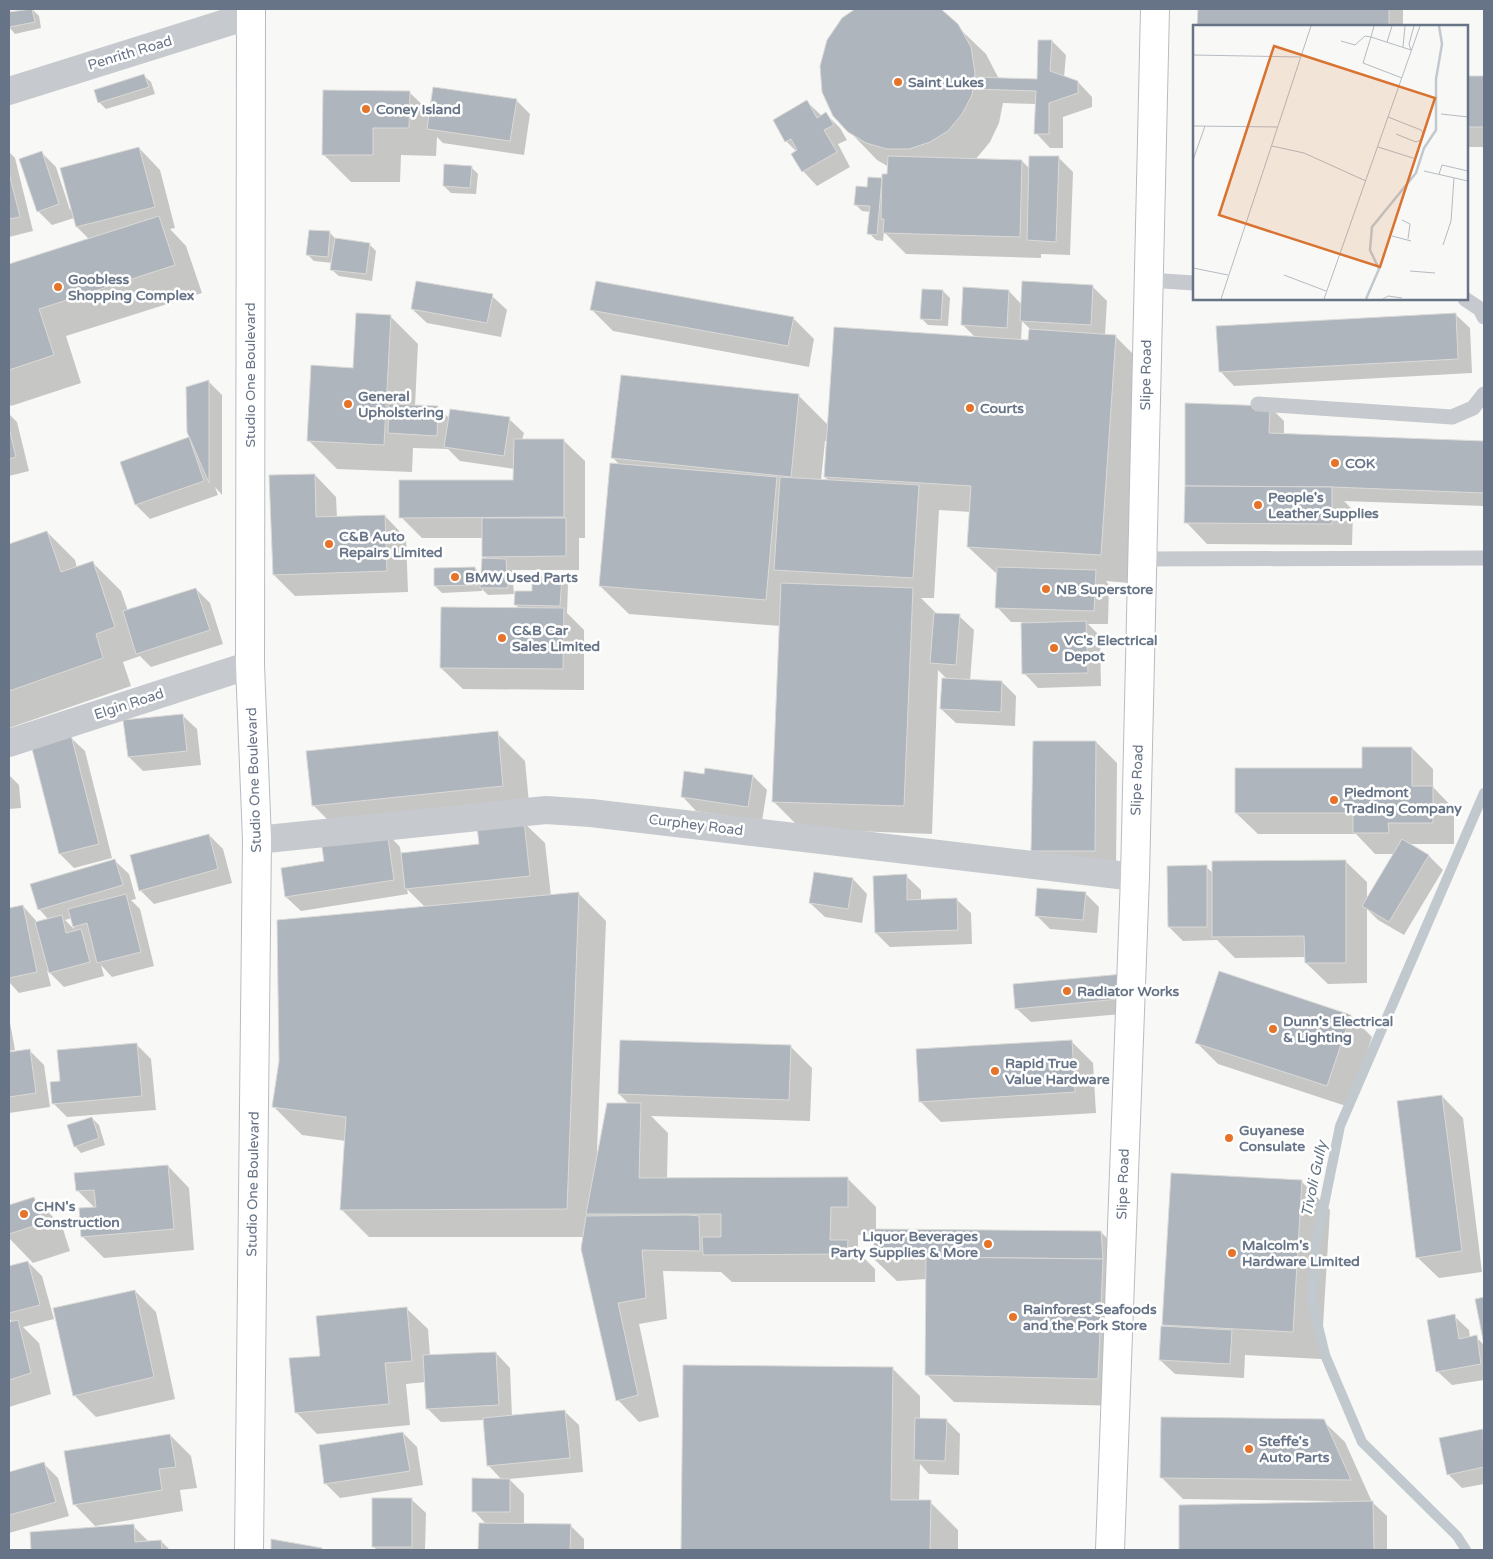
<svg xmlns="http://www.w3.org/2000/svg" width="1493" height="1559" font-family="'Varela Round',sans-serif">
<rect width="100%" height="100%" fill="#f8f8f6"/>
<g fill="#0003" fill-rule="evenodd">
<polygon points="32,9 39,16 41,28 15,34 9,27 9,13"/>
<polygon points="857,9 939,9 986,54 999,79 1038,81 1052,41 1066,55 1064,77 1078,82 1092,97 1092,107 1063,117 1063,148 1050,148 1036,133 1037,104 1003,103 999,123 990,142 975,160 1022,161 1030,169 1058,157 1073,172 1070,255 1041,254 1041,258 906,254 884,232 883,241 876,240 869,233 871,212 862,211 855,204 868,188 881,179 883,181 889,175 889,167 877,160 849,131 843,19"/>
<rect x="1199" y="9" width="204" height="17"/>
<polygon points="144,76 151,82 155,94 106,109 99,102"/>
<polygon points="1467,77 1484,78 1484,147 1467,147"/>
<polygon points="409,92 431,113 516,100 530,114 524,155 443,143 437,137 436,156 401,155 400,182 351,182 323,154"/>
<polygon points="807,102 822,116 826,114 840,128 847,140 838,144 850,167 817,186 803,171 797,152 786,141"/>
<polygon points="139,148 160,170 175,228 170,229 186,246 202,293 66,336 81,383 11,406 9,403 9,266 90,240 77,227 74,218 52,225 38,211 42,153 56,167 70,210"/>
<polygon points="9,152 15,158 33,231 9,237"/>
<polygon points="471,167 478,174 476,194 451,193 444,186"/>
<polygon points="330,233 337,240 369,244 376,251 372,281 339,276 332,270 333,263 314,261 307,254"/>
<path d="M1093,287L1107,301L1105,335L1115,336L1143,364L1129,583L1106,581L1109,585L1108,624H1088L1100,636L1101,686L1038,688L1024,673L1022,622H1011L997,607L998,575L968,547L971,512L939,510L934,598H921L937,614L959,616L974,630L970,681L1002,682L1016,696L1015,726L956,723L941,709L948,680L938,670L932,834L801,829L773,801L780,626L629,614L600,586L620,465L613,458L799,396L828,425L976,338L962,324L1009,291L1022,305ZM1022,321L1030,329V341L1021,340ZM825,441H827L825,477L829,481L821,480Z"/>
<polygon points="943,291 950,298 948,326 928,325 921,318"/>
<polygon points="492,296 507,310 501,337 427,323 412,309"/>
<polygon points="592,310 793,318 814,339 809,367 613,331"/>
<polygon points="1455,314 1470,328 1472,373 1234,386 1220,371"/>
<polygon points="390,316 418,344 415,406 438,407 450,419 509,419 524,433 522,440 563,440 585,461 585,538 579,538 579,570 512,570 514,594 488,595 482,589 482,591 442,593 435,586 475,568 482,575 487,559 484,556 483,538 422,538 401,517 515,481 515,469 460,461 448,449 413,448 412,472 337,469 309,441"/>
<polygon points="208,381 222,395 222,495 215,487 218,495 150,519 136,505 122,463 191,438"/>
<polygon points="1270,407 1284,421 1284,435 1484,442 1484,506 1344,501 1353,510 1352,545 1207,544 1186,522"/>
<polygon points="9,414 17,422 29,471 9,476"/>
<polygon points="315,475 336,497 337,518 385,516 406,538 408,592 295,596 274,575"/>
<polygon points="47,532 75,560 77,568 93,563 121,591 128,611 196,589 210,603 223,644 151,667 140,656 123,662 131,686 9,728 9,545"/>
<polygon points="561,578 568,584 567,613 584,630 584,690 463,689 441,668 520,609 515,604 533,592"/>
<polygon points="182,715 197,729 201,765 143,771 129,757"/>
<polygon points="497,733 525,761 530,814 341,833 313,805"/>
<polygon points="70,737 85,751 112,858 74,868 60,854"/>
<polygon points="1096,742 1117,763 1116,872 1054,872 1033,850"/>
<polygon points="1412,748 1433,769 1433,787 1454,809 1454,844 1408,844 1429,856 1443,870 1404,935 1378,920 1367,909 1367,983 1328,984 1306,963 1306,957 1235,958 1217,940 1183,941 1169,927 1206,867 1213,873 1345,861 1367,882 1367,900 1395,854 1375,854 1356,834 1258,834 1236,813 1363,769"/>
<polygon points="9,775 19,785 21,808 9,809"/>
<polygon points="753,776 767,790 762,821 696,811 682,796"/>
<polygon points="523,822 545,843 551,896 578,893 606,921 597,1152 630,1105 619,1094 621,1041 791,1047 812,1068 810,1121 651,1116 668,1133 667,1179 848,1179 876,1207 876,1230 1101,1232 1122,1254 1126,1406 954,1402 926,1374 927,1279 897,1281 875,1260 876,1235 858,1235 858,1252 875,1269 875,1282 732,1282 721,1272 663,1271 667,1319 639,1324 659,1417 639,1422 618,1400 584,1237 369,1237 341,1209 346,1141 302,1135 274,1107 425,907 407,889 408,894 301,911 286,897 325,862 386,832 400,847 401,854 480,846"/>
<polygon points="209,835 223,849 232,883 154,904 140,890"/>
<path d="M114,860L129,874L136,899L131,900L140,909L154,966L112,977L101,965L104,976L64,987L47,970L51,986L19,993L9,982V909L23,906L38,923L49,920L39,909ZM72,918L74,929L65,920Z"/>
<polygon points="906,876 921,890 921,900 956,899 971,913 972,944 890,947 876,933"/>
<polygon points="853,879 867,894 862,923 825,917 810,903"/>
<polygon points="1085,893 1099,907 1097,933 1050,929 1036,915"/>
<polygon points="1219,973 1351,1016 1372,1037 1349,1107 1218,1064 1197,1043"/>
<polygon points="1123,975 1133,1013 1031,1022 1016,1008"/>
<polygon points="9,1017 15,1050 9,1051"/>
<polygon points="1072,1042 1093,1063 1096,1113 941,1122 920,1101"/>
<polygon points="137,1045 151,1059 156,1110 67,1117 53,1103 61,1083"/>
<polygon points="30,1051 44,1065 50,1107 9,1113 9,1054"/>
<polygon points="1442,1096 1463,1118 1482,1272 1439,1278 1417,1257"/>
<polygon points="92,1118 99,1125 105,1145 81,1153 75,1146"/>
<polygon points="168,1166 189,1188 194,1250 104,1258 82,1236 95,1208 77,1190"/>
<polygon points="1302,1182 1330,1210 1321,1359 1245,1355 1244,1378 1175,1374 1160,1360 1166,1327 1163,1324"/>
<polygon points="34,1198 62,1226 70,1251 33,1263 9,1238 9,1206"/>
<polygon points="28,1262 42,1276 54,1319 23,1327 39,1343 51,1394 9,1407 9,1324 13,1323 9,1318 9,1267"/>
<polygon points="135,1291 156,1312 175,1399 96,1417 74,1395"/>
<polygon points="406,1308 428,1329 430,1356 496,1353 510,1368 512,1417 564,1411 579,1425 583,1472 509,1479 524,1494 524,1525 570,1525 584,1539 584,1550 480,1550 480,1525 487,1525 474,1511 502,1480 489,1466 484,1420 441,1422 427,1408 426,1382 406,1384 410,1425 317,1434 296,1412 322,1357"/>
<polygon points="1454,1316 1469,1330 1470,1338 1476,1337 1484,1345 1484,1380 1452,1385 1437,1371"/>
<polygon points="685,1366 892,1368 920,1396 920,1419 946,1420 960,1434 959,1475 929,1474 920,1464 919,1502 930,1502 958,1530 958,1550 682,1550"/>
<polygon points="1323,1421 1345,1442 1372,1502 1387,1516 1387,1550 1180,1550 1180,1506 1333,1503 1333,1501 1183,1499 1161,1477"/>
<polygon points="1482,1430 1484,1432 1484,1484 1462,1488 1448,1474"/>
<polygon points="403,1433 417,1447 423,1485 340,1498 326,1484 320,1446"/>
<polygon points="170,1435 191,1456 197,1488 180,1490 183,1511 95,1526 74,1504"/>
<polygon points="44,1464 58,1478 69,1516 9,1533 9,1474"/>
<polygon points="411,1499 426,1513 425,1550 377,1550 373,1546"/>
<polygon points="133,1526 149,1542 161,1541 170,1550 33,1550 32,1533"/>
<polygon points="272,1541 321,1549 322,1550 272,1550"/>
</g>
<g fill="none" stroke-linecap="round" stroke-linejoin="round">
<polyline stroke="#c1c9cf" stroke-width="10" points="1466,1550 1457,1536 1362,1442 1325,1355 1312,1301 1315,1249 1340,1126 1484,793"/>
</g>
<g fill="#afb5bc" stroke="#dadad8">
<polygon points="32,9 35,22 9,27 9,12"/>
<polygon points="855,9 941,9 958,24 971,47 975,73 972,95 962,114 948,131 930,142 909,149 887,149 866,143 848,132 833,116 822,92 820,66 827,40 842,18"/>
<polygon points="1198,9 1389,9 1389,26 1197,26"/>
<polygon points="1038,40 1052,40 1050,71 1078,81 1078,93 1049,103 1049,134 1034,134 1036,91 974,89 974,77 1037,79"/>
<polygon points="144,74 149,87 98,103 94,90"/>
<rect x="1467" y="76" width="17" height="51"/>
<polygon points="433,87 517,99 510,141 427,129"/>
<polygon points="323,90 410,91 409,128 373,128 373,155 322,155"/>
<polygon points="807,100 817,118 826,112 834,125 824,130 837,152 802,172 791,154 797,150 791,139 785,142 773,120"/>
<polygon points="139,147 155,207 76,227 60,168"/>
<polygon points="42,151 59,204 37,212 19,159"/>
<polygon points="888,156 1022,160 1020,237 883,233 884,219 881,219 882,174 887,174"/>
<polygon points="1029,156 1059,156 1056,242 1027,240"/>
<polygon points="444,164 472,166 470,188 443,186"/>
<polygon points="1194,166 1194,227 1193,227"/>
<polygon points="9,173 20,217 9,219"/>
<polygon points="868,177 882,178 877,235 867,234 870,206 854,205 856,186 867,187"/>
<polygon points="159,216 175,265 39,309 54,355 9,370 9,264"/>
<polygon points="309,230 330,231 328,257 306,255"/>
<polygon points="335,238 370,243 366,274 330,270"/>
<polygon points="416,281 493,294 487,323 411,309"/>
<polygon points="596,281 794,317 788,346 590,310"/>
<polygon points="1022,281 1093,285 1091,325 1020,321"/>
<polygon points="963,287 1009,290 1007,328 961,325"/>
<polygon points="922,289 943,290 941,320 920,319"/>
<polygon points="356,313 391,315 384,445 307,441 311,365 353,368"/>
<polygon points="1456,313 1458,359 1219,372 1216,326"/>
<polygon points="834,327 1028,340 1029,329 1116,335 1101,555 967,547 971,486 824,477"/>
<polygon points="621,375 799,394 791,477 611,458"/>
<polygon points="209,380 209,483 187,432 186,387"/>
<polygon points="1185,403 1270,406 1269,433 1484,441 1484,493 1332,487 1185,486"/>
<polygon points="389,404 438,406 437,436 388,433"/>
<polygon points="450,409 510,417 504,456 444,447"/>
<polygon points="9,428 16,457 9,459"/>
<polygon points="189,437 204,481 135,505 120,462"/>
<polygon points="514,439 564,439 564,517 399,518 399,480 513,480"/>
<polygon points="610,463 777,477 766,600 599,586"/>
<polygon points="315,474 316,517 385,515 387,571 273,575 269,475"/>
<polygon points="780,477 919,485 913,578 774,570"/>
<polygon points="1185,486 1332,487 1332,524 1184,523"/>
<polygon points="482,518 566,518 566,556 482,557"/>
<polygon points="47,531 61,572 93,561 115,627 96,634 103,658 9,691 9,544"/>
<polygon points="482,558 506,559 508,588 480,588"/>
<polygon points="475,567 476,585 434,586 434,568"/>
<polygon points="997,567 1096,570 1094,611 995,608"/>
<polygon points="532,576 562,576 560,606 514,605 515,591 532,591"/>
<polygon points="781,583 913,588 904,806 772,802"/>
<polygon points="196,588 210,630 136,654 123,611"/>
<polygon points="441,607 564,608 563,669 440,668"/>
<polygon points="934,613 960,614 956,665 930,663"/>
<polygon points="1086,621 1088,673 1022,674 1021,623"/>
<polygon points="942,678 1002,681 1001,712 940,709"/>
<polygon points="183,714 187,751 128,757 123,720"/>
<polygon points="498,731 503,786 312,806 306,751"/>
<polygon points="71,735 99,844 59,854 31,745"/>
<polygon points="1033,741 1096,741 1095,851 1031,851"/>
<polygon points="1362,747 1412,747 1412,786 1433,786 1433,823 1388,823 1389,833 1353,833 1353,813 1235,813 1235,768 1362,768"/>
<polygon points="705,768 753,775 748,807 681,797 684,771 704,774"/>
<polygon points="524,821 530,876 405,889 401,853 479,844 477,826"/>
<polygon points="387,831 394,880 285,897 281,868 324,861 321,841"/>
<polygon points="209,834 218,869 139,891 130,855"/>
<polygon points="1402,839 1429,855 1389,922 1362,906"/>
<polygon points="115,859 123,885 38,910 30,884"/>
<polygon points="1346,860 1346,963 1305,963 1304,936 1212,937 1212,861"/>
<polygon points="1207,865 1207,927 1168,927 1167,866"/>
<polygon points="814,872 853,878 848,909 809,903"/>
<polygon points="907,874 907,900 957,898 958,930 875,933 873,876"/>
<polygon points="1037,888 1086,892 1083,920 1035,916"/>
<polygon points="579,892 567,1209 340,1210 346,1117 272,1107 279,1061 277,920"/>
<polygon points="126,894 141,952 97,963 87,923 73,927 68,909"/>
<polygon points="23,905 37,972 9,978 9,908"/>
<polygon points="62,915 66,933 81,929 90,962 49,973 35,922"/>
<polygon points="1219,971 1351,1015 1327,1086 1195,1043"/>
<polygon points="1123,974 1119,999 1015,1009 1013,984"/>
<polygon points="620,1040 791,1045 789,1100 618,1094"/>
<polygon points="1072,1040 1075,1092 919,1102 916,1049"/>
<polygon points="137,1043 142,1096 52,1104 50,1082 60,1081 57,1050"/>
<polygon points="30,1049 36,1093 9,1097 9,1052"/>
<polygon points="1442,1095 1462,1251 1416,1258 1397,1101"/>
<polygon points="607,1103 641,1103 639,1178 848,1177 848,1207 831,1207 830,1240 848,1240 847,1254 703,1255 702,1237 721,1237 721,1214 586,1214"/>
<polygon points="92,1117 99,1138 74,1147 67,1125"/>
<polygon points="168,1165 174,1229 81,1237 79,1208 96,1207 94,1190 76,1191 74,1173"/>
<polygon points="1171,1173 1302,1180 1293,1332 1162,1325"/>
<polygon points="34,1197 43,1223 9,1234 9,1205"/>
<polygon points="688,1215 699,1216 700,1251 642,1250 646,1298 618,1303 638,1395 616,1401 581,1249 586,1216"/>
<polygon points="874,1229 1101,1231 1103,1259 926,1257 874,1260"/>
<polygon points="926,1257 1103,1259 1098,1379 925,1375"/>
<polygon points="28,1261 40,1305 9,1313 9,1266"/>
<polygon points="135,1290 154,1377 73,1396 53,1308"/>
<polygon points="1484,1297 1484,1345 1475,1299"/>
<polygon points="407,1307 412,1361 385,1363 389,1404 295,1413 289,1358 320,1356 316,1316"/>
<polygon points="1455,1314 1459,1339 1477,1335 1481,1364 1436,1372 1427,1320"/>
<polygon points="18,1320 31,1373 9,1380 9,1322"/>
<polygon points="1161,1326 1232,1330 1230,1364 1159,1360"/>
<polygon points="496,1352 499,1405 426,1409 423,1355"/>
<polygon points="683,1365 893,1367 891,1500 931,1500 930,1550 681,1550"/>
<polygon points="565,1410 570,1458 487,1466 483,1418"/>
<polygon points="1161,1417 1324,1419 1351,1480 1160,1478"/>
<polygon points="915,1418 947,1419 945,1461 914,1460"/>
<polygon points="1483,1429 1484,1467 1447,1475 1439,1438"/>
<polygon points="403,1432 410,1471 324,1484 319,1445"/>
<polygon points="170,1434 176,1467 159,1469 162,1490 73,1505 64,1451"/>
<polygon points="44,1462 56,1502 9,1515 9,1472"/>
<polygon points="472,1478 510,1479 510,1512 472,1512"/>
<rect x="372" y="1498" width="40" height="49"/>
<polygon points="1373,1501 1374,1550 1179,1550 1179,1505"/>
<polygon points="479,1523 571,1524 570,1550 478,1550"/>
<polygon points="134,1524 135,1542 161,1540 162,1550 31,1550 30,1532"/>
<polygon points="271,1539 322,1548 322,1550 271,1550"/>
</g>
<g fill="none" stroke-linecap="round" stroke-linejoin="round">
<defs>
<g id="secondary">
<polyline points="249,1550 257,840 250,665 251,9"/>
<polyline points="1110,1550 1135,877 1155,9"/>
</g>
</defs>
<use href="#secondary" stroke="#b8bcc2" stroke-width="30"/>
<g stroke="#c6c9cd" stroke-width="15">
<polyline points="1148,280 1194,283"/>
<polyline points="1465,299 1480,309 1484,317"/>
<polyline points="1258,404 1452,417 1473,408 1484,394"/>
<polyline points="1143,559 1484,558"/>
</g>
<g stroke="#c6c9cd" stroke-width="28">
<polyline points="9,91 251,15"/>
<polyline points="9,743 250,665"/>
<polyline points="257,840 546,810 591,813 1135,877"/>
</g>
<use href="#secondary" stroke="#fff" stroke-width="28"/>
</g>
<g fill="#e57329" stroke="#fff" stroke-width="2">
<circle cx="898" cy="82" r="5"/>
<circle cx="366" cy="109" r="5"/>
<circle cx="58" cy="287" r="5"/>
<circle cx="348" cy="404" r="5"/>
<circle cx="970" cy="408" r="5"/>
<circle cx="1335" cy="463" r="5"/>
<circle cx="1258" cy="505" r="5"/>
<circle cx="329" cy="544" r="5"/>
<circle cx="455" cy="577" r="5"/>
<circle cx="1046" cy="589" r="5"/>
<circle cx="502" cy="638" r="5"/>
<circle cx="1054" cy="648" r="5"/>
<circle cx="1334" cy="800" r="5"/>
<circle cx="1067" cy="991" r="5"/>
<circle cx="1273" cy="1029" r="5"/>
<circle cx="995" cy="1071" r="5"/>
<circle cx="1229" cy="1138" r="5"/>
<circle cx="24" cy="1214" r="5"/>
<circle cx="988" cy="1244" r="5"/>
<circle cx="1232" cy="1253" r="5"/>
<circle cx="1013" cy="1317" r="5"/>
<circle cx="1249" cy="1449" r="5"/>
</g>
<g text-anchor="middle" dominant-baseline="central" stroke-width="5" stroke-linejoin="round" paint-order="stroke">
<g font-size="14" fill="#677487" stroke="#fff">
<text transform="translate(130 53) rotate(-17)">Penrith Road</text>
<text transform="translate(250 375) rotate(-90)">Studio One Boulevard</text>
<text transform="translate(1146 375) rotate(-89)">Slipe Road</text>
<text transform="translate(129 704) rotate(-18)">Elgin Road</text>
<text transform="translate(254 780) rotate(-92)">Studio One Boulevard</text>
<text transform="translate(1137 780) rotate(-88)">Slipe Road</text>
<text transform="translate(696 825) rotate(7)">Curphey Road</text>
<text transform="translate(253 1184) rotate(-89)">Studio One Boulevard</text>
<text transform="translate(1123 1184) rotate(-88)">Slipe Road</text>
</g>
<g font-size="14" font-weight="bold" fill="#677487" stroke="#fff" text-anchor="start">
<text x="908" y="82">Saint Lukes</text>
<text x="376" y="109">Coney Island</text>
<text x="68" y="279">Goobless<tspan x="68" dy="16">Shopping Complex</tspan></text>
<text x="358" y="396">General<tspan x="358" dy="16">Upholstering</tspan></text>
<text x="980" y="408">Courts</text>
<text x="1345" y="463">COK</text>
<text x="1268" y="497">People's<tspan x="1268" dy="16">Leather Supplies</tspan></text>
<text x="339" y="536">C&amp;B Auto<tspan x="339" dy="16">Repairs Limited</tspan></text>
<text x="465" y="577">BMW Used Parts</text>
<text x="1056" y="589">NB Superstore</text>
<text x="512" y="630">C&amp;B Car<tspan x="512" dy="16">Sales Limited</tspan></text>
<text x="1064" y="640">VC's Electrical<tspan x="1064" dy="16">Depot</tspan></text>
<text x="1344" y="792">Piedmont<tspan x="1344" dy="16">Trading Company</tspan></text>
<text x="1077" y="991">Radiator Works</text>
<text x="1283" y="1021">Dunn's Electrical<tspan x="1283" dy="16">&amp; Lighting</tspan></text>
<text x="1005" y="1063">Rapid True<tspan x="1005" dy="16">Value Hardware</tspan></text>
<text x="1239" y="1130">Guyanese<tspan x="1239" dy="16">Consulate</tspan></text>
<text x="34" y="1206">CHN's<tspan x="34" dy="16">Construction</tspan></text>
<text x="978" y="1236" text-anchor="end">Liquor Beverages<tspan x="978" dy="16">Party Supplies &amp; More</tspan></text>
<text x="1242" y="1245">Malcolm's<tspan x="1242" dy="16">Hardware Limited</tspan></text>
<text x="1023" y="1309">Rainforest Seafoods<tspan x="1023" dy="16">and the Pork Store</tspan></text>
<text x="1259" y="1441">Steffe's<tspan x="1259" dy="16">Auto Parts</tspan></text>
</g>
<g font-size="15" font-style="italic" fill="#637583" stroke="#fff">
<text transform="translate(1314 1179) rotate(-78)">Tivoli Gully</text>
</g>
</g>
<g transform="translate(1193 25)">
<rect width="275" height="275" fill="#f8f8f6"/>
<path fill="none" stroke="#c1c9cf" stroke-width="2.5" d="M173,274L186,244L177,225L179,202L223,148L231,123L243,105V54L249,19L246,1"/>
<path fill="none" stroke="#b5bbc3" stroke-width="1" d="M181,1L178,12L218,25M148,16L162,20L172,11L178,12L170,38L209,53M194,17L199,1M210,22L212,1M218,25L216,19L221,1M0,30L107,32M248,89L275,92M195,92L228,105L230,108L228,115L223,117L203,109M0,101L84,102M79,121L111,128L173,156M185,122L223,134M0,135L12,101M231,146L275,156M246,149L249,140L275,146M209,195L217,199L215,214M199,211L218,216M250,220L258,196L261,153M0,243L35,250M217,246L242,248M91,250L133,266M28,274L118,1M131,274L227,1M190,274L195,271L209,273"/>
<path fill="#d87332" fill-opacity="0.15" stroke="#d87332" stroke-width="2.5" d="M81,21L242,73L187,242L26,190Z"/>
<rect width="275" height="275" fill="none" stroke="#677487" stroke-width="2.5"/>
</g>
<rect width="1493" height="1559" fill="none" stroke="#677487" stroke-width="20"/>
</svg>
